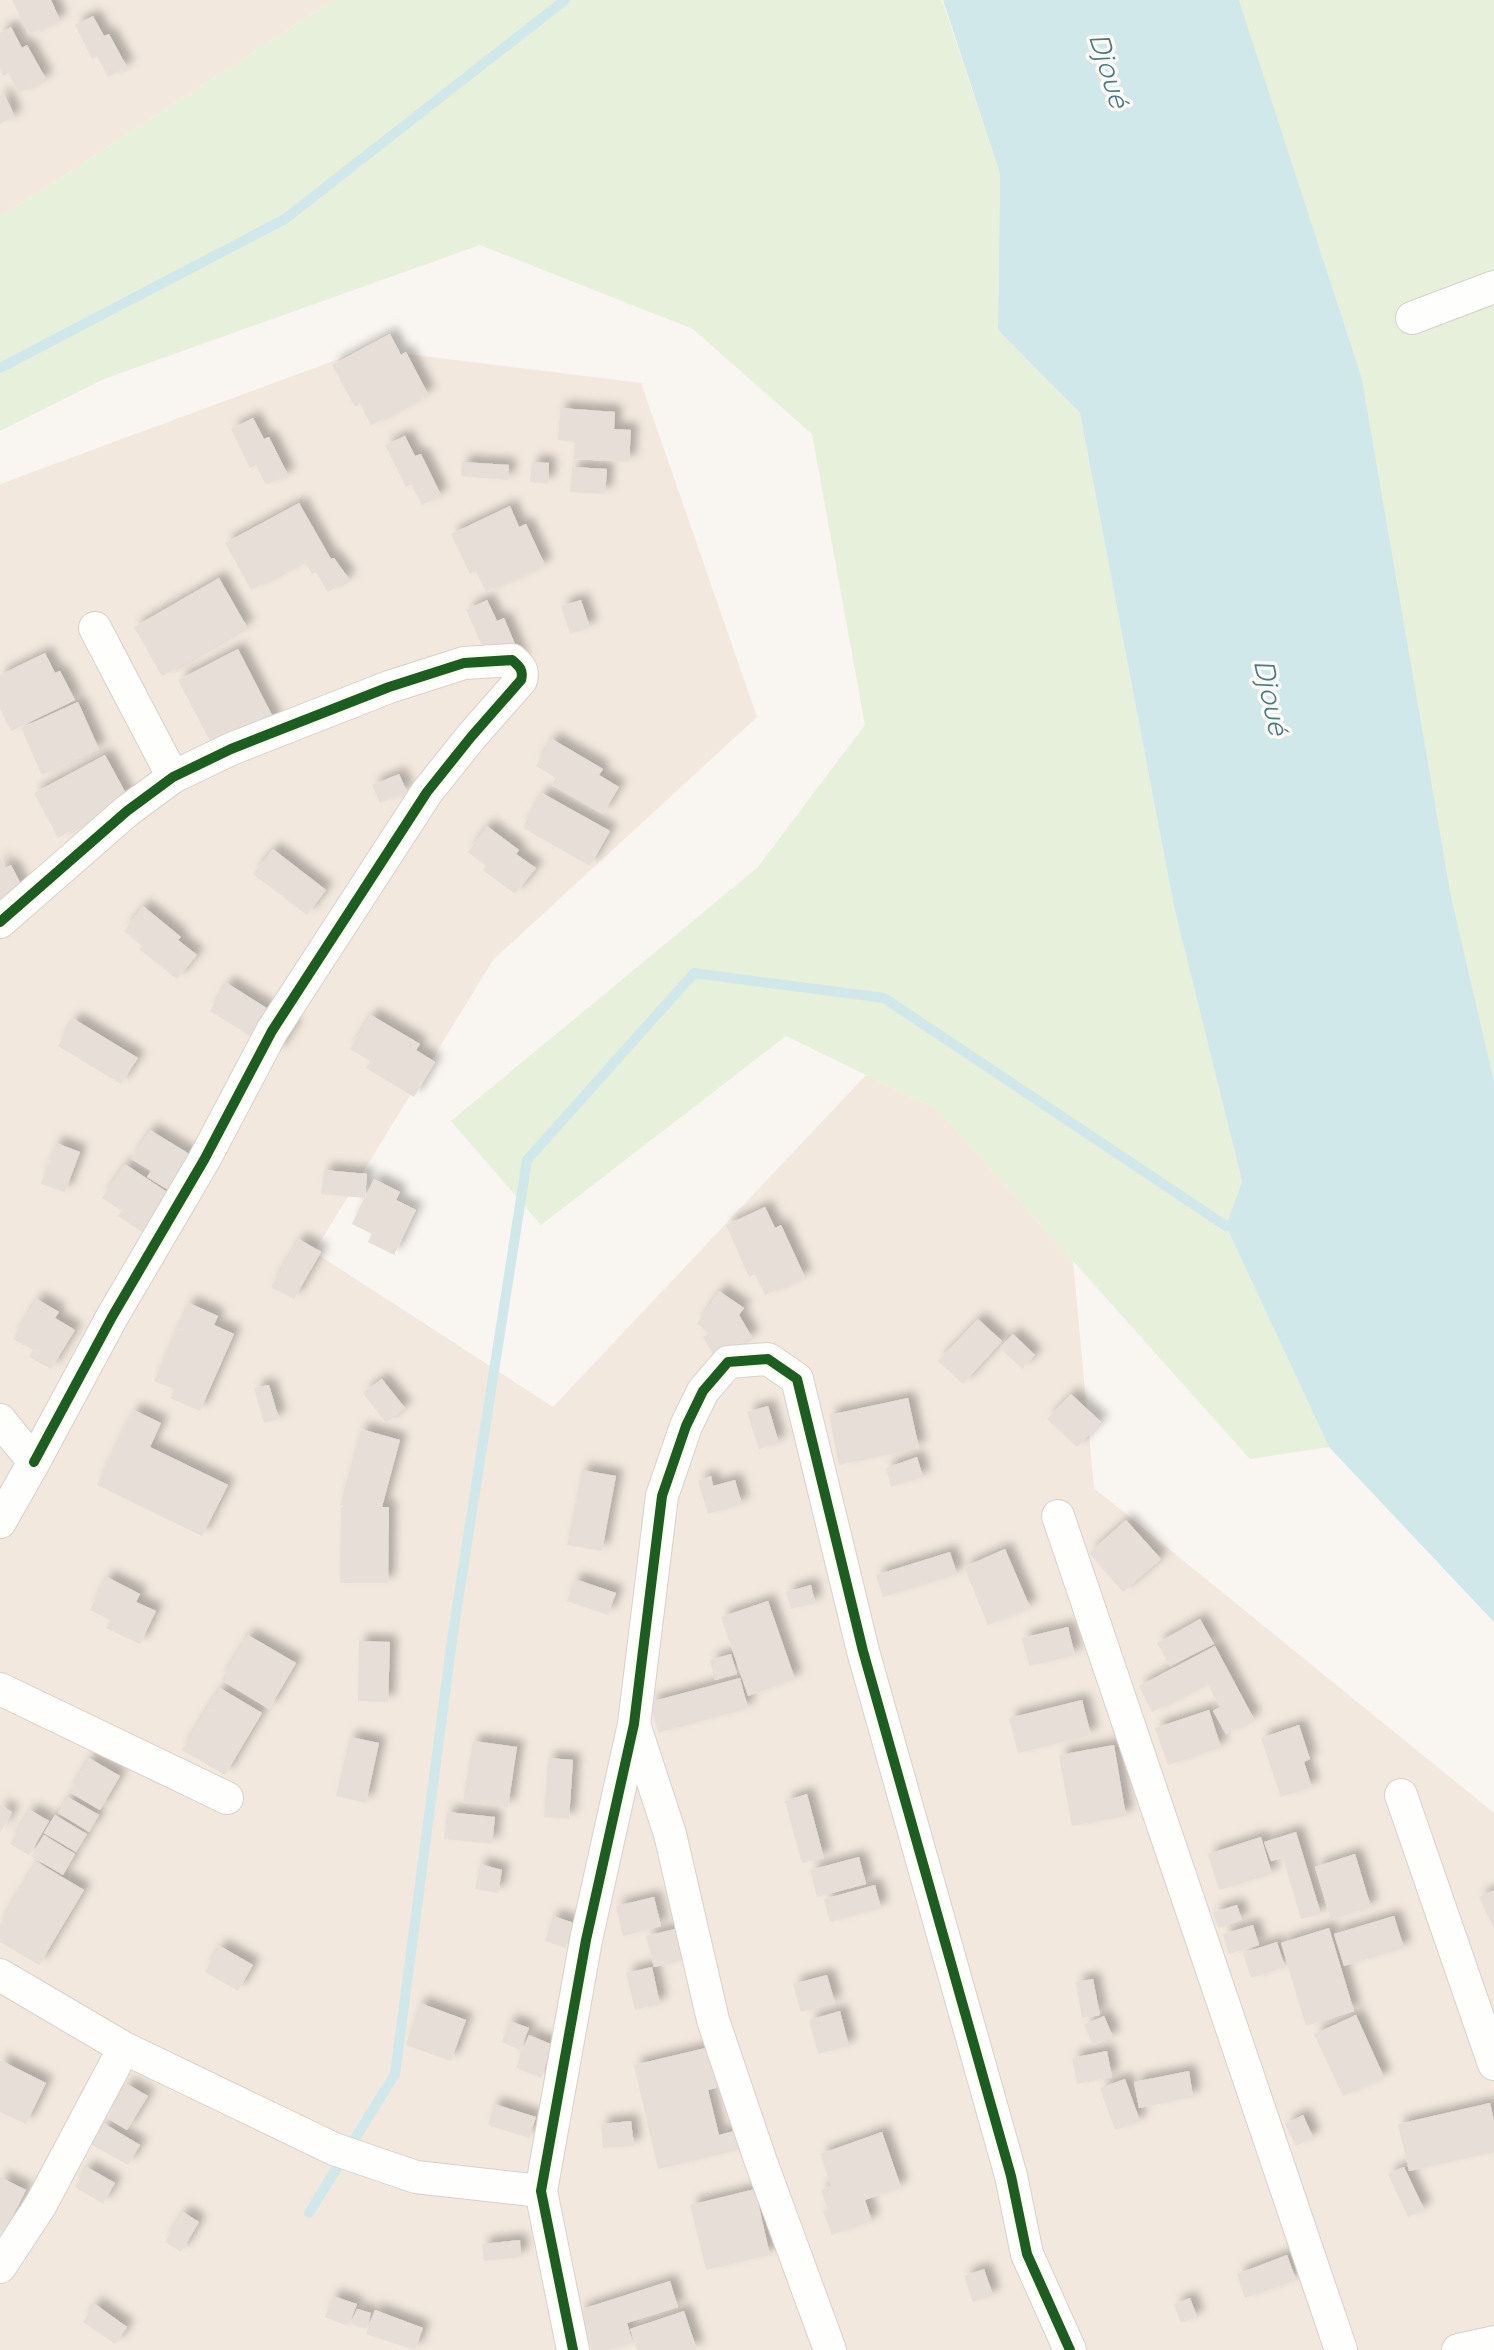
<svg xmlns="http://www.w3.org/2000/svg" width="1494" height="2350" font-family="Quicksand,sans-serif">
<defs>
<filter id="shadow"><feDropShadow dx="7" dy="-7" stdDeviation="4" flood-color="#0004"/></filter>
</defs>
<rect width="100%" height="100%" fill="#f9f5f0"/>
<g fill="#f2e8de">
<polygon points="0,0 333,0 0,217"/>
<polygon points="366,349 641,383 757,717 493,960 314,1252 553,1407 866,1075 938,1110 1073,1261 1094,1488 1494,1813 1494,2350 0,2350 0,484"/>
</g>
<g fill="#e7f0db">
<polygon points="333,0 942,0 1000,174 998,330 1080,413 1174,907 1242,1181 1226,1226 1329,1447 1250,1459 938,1110 786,1036 541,1225 451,1121 757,868 865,725 812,434 693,329 480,245 104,379 0,431 0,217"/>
<polygon points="1239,0 1494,0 1494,1081 1451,896 1362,379"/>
</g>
<polygon fill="#d0e8ea" points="943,0 1239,0 1362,379 1451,896 1494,1081 1494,1622 1329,1447 1226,1226 1242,1181 1174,907 1080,413 998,330 1000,174"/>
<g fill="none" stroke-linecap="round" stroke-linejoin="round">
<g stroke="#d0e8ea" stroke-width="10">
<polyline points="0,368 285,219 565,0"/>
<polyline points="309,2213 395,2074 453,1633 527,1160 694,973 884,998 1226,1226 1236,1224"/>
</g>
</g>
<g fill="#e6ded7" filter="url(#shadow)">
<polygon points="12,0 51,0 60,20 29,35"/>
<polygon points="93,16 104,36 109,34 127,67 108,77 97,56 92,59 75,25"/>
<polygon points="11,27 22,48 27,45 46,79 19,93 8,73 3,76 0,70 0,33"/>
<polygon points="4,94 15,117 0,124 0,96"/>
<polygon points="390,334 401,355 406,352 428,394 371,425 360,404 355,407 332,365"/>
<polygon points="560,408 615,412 614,429 631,430 629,462 574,459 575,442 558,440"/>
<polygon points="253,418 264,439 269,437 288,475 266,485 256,465 250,468 231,429"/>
<polygon points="405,436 415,456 421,454 441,495 422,505 411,484 406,487 385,445"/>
<polygon points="462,462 509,465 508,480 461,476"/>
<polygon points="532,462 549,463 548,484 530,482"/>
<polygon points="572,467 607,469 605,494 570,492"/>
<polygon points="299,503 331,559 334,558 349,579 328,592 316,572 312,574 304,561 251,590 225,543"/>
<polygon points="510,506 519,527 526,524 545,565 486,592 476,571 470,574 451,534"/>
<polygon points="219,578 247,627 162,676 134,627"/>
<polygon points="487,600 497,621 504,618 523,663 486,654 466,610"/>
<polygon points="581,600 590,627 570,634 561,606"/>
<polygon points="238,649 276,723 217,754 178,680"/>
<polygon points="45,653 55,673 60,671 75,700 11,731 0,709 0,675"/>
<polygon points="78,702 99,749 42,775 21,728"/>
<polygon points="552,739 603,769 599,775 619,787 603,814 552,785 556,778 536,766"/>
<polygon points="105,755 129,799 58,838 34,793"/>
<polygon points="399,774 407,792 380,803 372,785"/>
<polygon points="542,793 610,831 590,866 523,828"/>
<polygon points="487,826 519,850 516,854 536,868 515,894 483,870 486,866 468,852"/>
<polygon points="273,849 326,890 307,915 253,874"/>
<polygon points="0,857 5,868 11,865 25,892 0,905"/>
<polygon points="143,906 181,937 178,940 197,955 177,979 139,949 142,946 124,931"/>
<polygon points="227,983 295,1026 277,1053 210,1011"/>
<polygon points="371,1015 420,1044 416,1050 435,1062 414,1097 366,1068 370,1061 350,1049"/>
<polygon points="74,1019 138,1058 121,1084 58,1046"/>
<polygon points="150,1130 191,1155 188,1202 147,1177 151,1171 131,1159"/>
<polygon points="56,1143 80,1152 65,1192 41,1184"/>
<polygon points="125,1164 167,1192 164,1197 183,1210 160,1244 118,1216 122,1211 102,1198"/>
<polygon points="324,1170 367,1174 365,1198 374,1179 400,1192 396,1200 416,1210 394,1255 368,1242 372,1234 352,1224 364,1198 321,1194"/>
<polygon points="765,1207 775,1228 781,1225 805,1277 765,1295 755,1274 749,1277 726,1225"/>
<polygon points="299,1239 321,1252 294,1299 271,1287"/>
<polygon points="719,1291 744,1308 739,1315 752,1337 716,1359 703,1337 709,1333 697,1324"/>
<polygon points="37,1299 59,1312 55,1318 75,1330 51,1369 29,1357 33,1350 13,1339"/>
<polygon points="189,1303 218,1316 214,1325 234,1334 200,1411 170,1398 174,1389 154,1381"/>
<polygon points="978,1319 1002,1341 963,1384 938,1361"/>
<polygon points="1013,1334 1035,1355 1022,1369 1000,1348"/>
<polygon points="382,1379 405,1408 386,1423 363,1393"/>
<polygon points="269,1385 279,1419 264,1423 254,1388"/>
<polygon points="1071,1394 1101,1422 1077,1447 1047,1419"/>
<polygon points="908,1398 919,1448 839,1465 829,1415"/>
<polygon points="768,1406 779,1443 759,1449 747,1412"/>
<polygon points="134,1410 161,1423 150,1447 228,1485 202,1536 97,1485"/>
<polygon points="361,1429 400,1440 382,1507 389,1507 388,1583 340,1583 341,1507 349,1507 340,1505"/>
<polygon points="917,1457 923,1477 891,1487 886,1468"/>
<polygon points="582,1470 616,1476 602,1551 567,1545"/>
<polygon points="711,1476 713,1486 735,1480 742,1504 708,1514 698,1481"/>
<polygon points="1126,1520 1161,1559 1123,1592 1089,1553"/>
<polygon points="1005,1549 1030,1607 988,1625 964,1567"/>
<polygon points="950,1552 957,1574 883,1597 876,1575"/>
<polygon points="107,1577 140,1594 136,1602 156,1611 140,1644 106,1628 110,1620 90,1610"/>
<polygon points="575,1579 616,1593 608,1615 567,1601"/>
<polygon points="811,1585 815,1603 791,1609 786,1592"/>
<polygon points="768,1601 795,1679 748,1696 721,1617"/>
<polygon points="1200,1619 1214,1644 1170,1666 1157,1643"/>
<polygon points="1068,1627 1075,1655 1029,1666 1022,1638"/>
<polygon points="248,1635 296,1663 269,1709 221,1680"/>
<polygon points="359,1641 390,1642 388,1702 358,1701"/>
<polygon points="1215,1646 1254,1719 1226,1734 1213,1711 1220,1707 1207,1683 1152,1712 1139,1686"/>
<polygon points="731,1654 737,1674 715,1680 710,1660"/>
<polygon points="740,1678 748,1708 658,1733 650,1702"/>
<polygon points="220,1688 262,1713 225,1775 182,1750"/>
<polygon points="1082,1700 1091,1735 1018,1753 1009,1718"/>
<polygon points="1209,1710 1221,1747 1168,1765 1155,1728"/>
<polygon points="1299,1725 1310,1759 1304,1762 1312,1787 1281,1797 1261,1738"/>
<polygon points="350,1737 379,1743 366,1803 336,1796"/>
<polygon points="473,1741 517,1747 508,1807 463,1802"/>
<polygon points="1114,1745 1126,1816 1072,1826 1059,1755"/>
<polygon points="89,1758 120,1776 100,1810 69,1792"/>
<polygon points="548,1758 573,1760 569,1819 544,1817"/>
<polygon points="807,1794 824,1858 802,1863 785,1801"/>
<polygon points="68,1797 99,1815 89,1832 58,1813"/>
<polygon points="0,1805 12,1812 0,1833"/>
<polygon points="30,1810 49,1821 29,1855 10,1844"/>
<polygon points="447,1812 495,1817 492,1844 444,1839"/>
<polygon points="55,1815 87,1834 76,1852 44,1833"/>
<polygon points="1296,1832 1321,1914 1301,1919 1283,1858 1271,1861 1264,1842"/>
<polygon points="44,1835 75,1854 63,1875 31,1856"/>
<polygon points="1261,1837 1272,1874 1219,1890 1208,1854"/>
<polygon points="1355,1854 1371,1907 1331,1920 1315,1867"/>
<polygon points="859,1857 866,1884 817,1897 810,1870"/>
<polygon points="37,1862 84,1890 39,1965 0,1942 0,1924"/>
<polygon points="480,1864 502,1870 498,1893 475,1889"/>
<polygon points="875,1885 881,1908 830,1922 824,1899"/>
<polygon points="1494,1890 1494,1929 1479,1897"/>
<polygon points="654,1897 661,1926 623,1936 616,1906"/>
<polygon points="1237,1905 1242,1920 1218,1928 1213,1912"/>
<polygon points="553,1916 574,1923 565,1948 545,1941"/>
<polygon points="1394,1916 1404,1948 1344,1966 1334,1934"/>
<polygon points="1253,1925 1259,1945 1229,1954 1223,1934"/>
<polygon points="687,1926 694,1958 654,1967 646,1936"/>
<polygon points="1329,1928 1354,2011 1306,2026 1281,1943"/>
<polygon points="1277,1942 1285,1967 1251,1978 1243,1953"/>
<polygon points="220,1946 253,1965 238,1991 205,1972"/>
<polygon points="652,1967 660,2004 635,2010 626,1973"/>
<polygon points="827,1975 835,2003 801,2012 793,1984"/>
<polygon points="1093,1979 1100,2015 1082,2018 1076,1982"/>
<polygon points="420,2003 466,2020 451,2061 406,2045"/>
<polygon points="840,2011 849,2046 818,2054 809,2020"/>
<polygon points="1356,2015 1384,2077 1343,2096 1314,2034"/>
<polygon points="1104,2016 1113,2037 1093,2045 1084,2025"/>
<polygon points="510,2021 529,2028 520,2050 502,2042"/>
<polygon points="529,2035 553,2045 541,2078 516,2068"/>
<polygon points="718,2045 727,2085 708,2090 719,2135 738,2130 742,2149 658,2169 634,2065"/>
<polygon points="1107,2051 1112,2077 1077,2084 1072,2058"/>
<polygon points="0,2060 46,2083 26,2124 0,2112"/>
<polygon points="1189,2071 1193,2097 1139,2108 1134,2082"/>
<polygon points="1125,2079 1140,2121 1115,2130 1100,2088"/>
<polygon points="127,2084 148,2096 127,2130 107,2118"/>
<polygon points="1490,2103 1494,2120 1494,2152 1409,2171 1398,2124"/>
<polygon points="494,2104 536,2117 529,2138 488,2125"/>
<polygon points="1303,2115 1313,2137 1296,2146 1285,2124"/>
<polygon points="631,2121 634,2146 603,2148 601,2124"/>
<polygon points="105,2124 140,2145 128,2165 92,2145"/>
<polygon points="882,2132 901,2187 865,2200 872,2221 832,2235 823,2211 828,2209 821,2190 831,2186 820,2154"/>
<polygon points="87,2167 115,2183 103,2204 75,2187"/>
<polygon points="1404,2167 1424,2209 1408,2217 1388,2174"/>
<polygon points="0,2177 26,2190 4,2233 0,2231"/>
<polygon points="755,2189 770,2255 706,2270 690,2205"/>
<polygon points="183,2212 199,2222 181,2252 165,2242"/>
<polygon points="520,2240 521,2257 484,2261 482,2244"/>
<polygon points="1287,2255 1296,2280 1245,2298 1237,2274"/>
<polygon points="984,2269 993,2295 973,2302 964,2276"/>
<polygon points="670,2281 678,2307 627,2323 633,2343 609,2350 592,2350 579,2310"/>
<polygon points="333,2296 357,2304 348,2326 325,2317"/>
<polygon points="1190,2298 1197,2317 1181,2323 1174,2304"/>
<polygon points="95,2304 127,2327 115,2344 83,2322"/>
<polygon points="357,2309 371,2313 366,2329 351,2324"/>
<polygon points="375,2310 423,2328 415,2350 366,2334"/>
<polygon points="684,2311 697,2350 637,2350 630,2329"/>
</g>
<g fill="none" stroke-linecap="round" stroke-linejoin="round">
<defs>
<g id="minor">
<polyline points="1412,318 1494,287"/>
<polyline points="95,628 173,777"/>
<path d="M0,922L127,811L173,777L231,749L389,687L464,663L512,660C519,666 524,670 521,680L471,737L427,792L272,1031L204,1160L112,1317L34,1462"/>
<polyline points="0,1420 34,1462 0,1522"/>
<polyline points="1058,1516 1341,2350"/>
<polyline points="0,1689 227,1798"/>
<polyline points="634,1724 670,1834 713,2020 760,2159 830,2350"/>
<polyline points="1401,1795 1494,2064"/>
<polyline points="0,1975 124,2048 334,2149 416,2177 541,2191"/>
<polyline points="0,2267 40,2206 124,2048"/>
<polyline points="573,2350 541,2191 586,1940 634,1724 662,1496 686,1426 703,1391 728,1362 768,1359 797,1379 863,1651 1011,2176 1027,2254 1070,2350"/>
<polyline points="1458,2350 1494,2342"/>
</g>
</defs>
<use href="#minor" stroke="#d7d1cb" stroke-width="34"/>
<use href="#minor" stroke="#fefefd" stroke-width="32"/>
<defs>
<g id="cycleway">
<path d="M0,922L127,811L173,777L231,749L389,687L464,663L512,660C519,666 524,670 521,680L471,737L427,792L272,1031L204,1160L112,1317L34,1462"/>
<polyline points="573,2350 541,2191 586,1940 634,1724 662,1496 686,1426 703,1391 728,1362 768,1359 797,1379 863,1651 1011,2176 1027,2254 1070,2350"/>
</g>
</defs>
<use href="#cycleway" stroke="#fffaf3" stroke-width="15"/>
<use href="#cycleway" stroke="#1b5e20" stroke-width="10"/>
</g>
<g text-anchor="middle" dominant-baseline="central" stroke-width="7" stroke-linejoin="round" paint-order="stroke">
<g font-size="28" font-style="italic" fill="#437c86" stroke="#fffaf3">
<text transform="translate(1110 70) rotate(73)">Djoué</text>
<text transform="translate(1272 697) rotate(78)">Djoué</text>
</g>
</g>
</svg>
